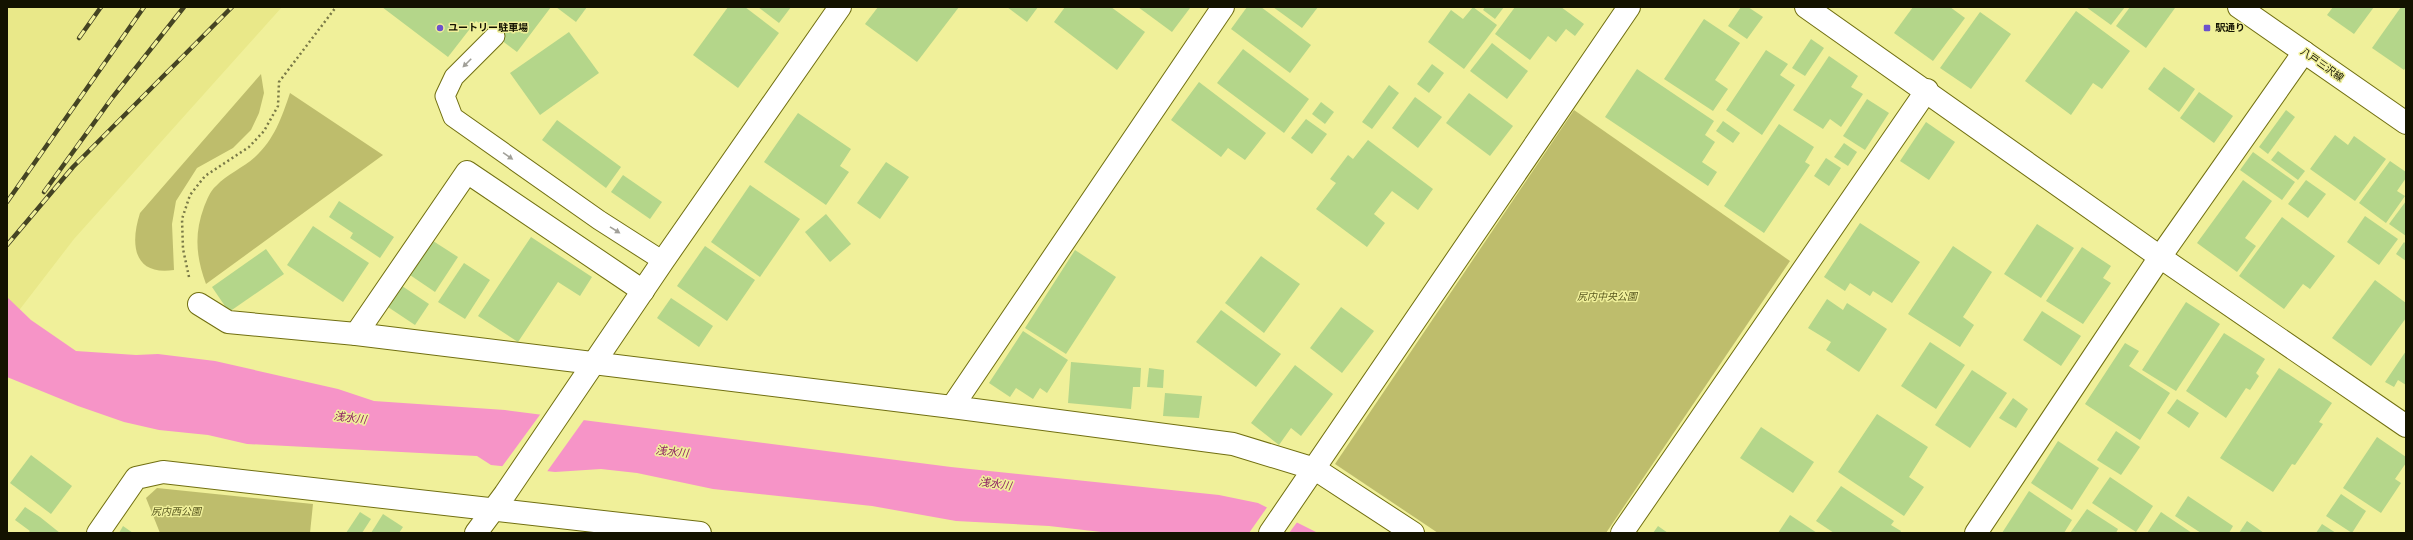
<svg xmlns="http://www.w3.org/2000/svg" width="2413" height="540" font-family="Bitter,'Noto Sans JP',serif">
<rect width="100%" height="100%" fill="#f0f09a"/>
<polygon fill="#e9e889" points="7,7 282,7 74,239 7,326"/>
<g fill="#bebd6c">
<path d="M261,74L264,93L259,113L251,130L233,148L197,168L176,201L172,224L174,270C133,276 130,244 140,213Z"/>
<path d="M290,93L383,155L206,284C196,257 194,234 204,207C207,200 210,191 216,186C227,174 243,168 255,157C274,140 282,117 290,93Z"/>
<polygon points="1574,110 1790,261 1606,533 1438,533 1335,464"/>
<polygon points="157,488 313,504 310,533 160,533 146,498"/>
</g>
<polygon fill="#f694c7" points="7,297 31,320 76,351 136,355 158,354 215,361 338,389 374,401 505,410 951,467 1219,495 1258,503 1318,533 1110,533 1049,526 956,521 872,506 713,489 637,473 601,469 555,472 491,465 477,456 247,444 208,435 159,430 124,422 78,406 7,377"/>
<g fill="#f0f09a">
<polygon points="542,412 586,417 546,473 501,468"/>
<polygon points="1268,506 1298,521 1289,533 1249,533"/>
</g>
<g fill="#b4d68a">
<polygon points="382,7 551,7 517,52 476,21 448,57"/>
<polygon points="556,7 587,7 576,22"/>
<polygon points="728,7 745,7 779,33 738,88 693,55"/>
<polygon points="758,7 791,7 779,23"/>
<polygon points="878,7 959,7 917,62 865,24"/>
<polygon points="1007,7 1038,7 1027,22"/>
<polygon points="1065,7 1111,7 1145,32 1117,70 1054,22"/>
<polygon points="1138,7 1189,7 1190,8 1172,32"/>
<polygon points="1247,7 1261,7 1311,45 1290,73 1231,29"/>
<polygon points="1273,7 1318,7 1302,28"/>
<polygon points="1473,7 1497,25 1464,69 1428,42 1451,10 1463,19"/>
<polygon points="1485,7 1504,7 1495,19 1483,10"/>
<polygon points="1515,7 1561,7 1584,24 1575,36 1566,29 1556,42 1548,36 1530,60 1495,34"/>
<polygon points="1741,7 1748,7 1763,17 1747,39 1728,26"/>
<polygon points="1913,7 1950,7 1965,18 1933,61 1894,33"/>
<polygon points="2086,7 2125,7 2111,25"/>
<polygon points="2130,7 2174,7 2175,8 2146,48 2116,26"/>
<polygon points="2333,7 2374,7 2354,34 2327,15"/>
<polygon points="2401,7 2406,7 2406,67 2404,70 2372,48"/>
<polygon points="2076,11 2130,51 2102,89 2093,83 2071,115 2025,81"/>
<polygon points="1980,12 2011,34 1971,89 1940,68"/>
<polygon points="1704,19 1740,43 1715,80 1728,89 1713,111 1664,79"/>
<polygon points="569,32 599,73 540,115 510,73"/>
<polygon points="1811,39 1824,48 1805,76 1792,68"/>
<polygon points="1492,43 1528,71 1507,99 1470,71"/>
<polygon points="1243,49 1309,99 1284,133 1217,83"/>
<polygon points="1766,50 1788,64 1780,75 1795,85 1762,135 1726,110"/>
<polygon points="1829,56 1858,76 1851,87 1863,94 1841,127 1830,119 1823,129 1793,110"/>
<polygon points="1432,64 1444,73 1429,93 1417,84"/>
<polygon points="2164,67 2195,89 2179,112 2148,89"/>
<polygon points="1637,69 1714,121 1705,135 1715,142 1702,162 1717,172 1708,186 1605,117"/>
<polygon points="1199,82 1266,133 1245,160 1228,148 1221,157 1171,120"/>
<polygon points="1389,85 1399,93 1372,129 1362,122"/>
<polygon points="2199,92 2233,116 2214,143 2180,118"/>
<polygon points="1469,93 1513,126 1490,156 1446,123"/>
<polygon points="1415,97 1442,117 1418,148 1392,128"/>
<polygon points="1867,99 1889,113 1865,150 1843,136"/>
<polygon points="1321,102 1334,112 1325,124 1312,114"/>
<polygon points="2286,110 2295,117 2268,154 2259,147"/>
<polygon points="798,113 851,149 840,166 849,172 826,205 764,162"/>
<polygon points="1306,119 1327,134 1312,154 1291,138"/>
<polygon points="557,120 621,167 606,188 542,140"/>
<polygon points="1723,121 1740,133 1733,143 1716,131"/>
<polygon points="1926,122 1955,142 1929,180 1900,161"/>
<polygon points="1779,124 1814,147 1805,162 1810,165 1764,233 1724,206"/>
<polygon points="2335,135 2348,145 2354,136 2386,159 2355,201 2310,169"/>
<polygon points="1368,140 1433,189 1418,210 1392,191 1374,214 1385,223 1367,247 1316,209 1336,183 1330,179 1348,155 1353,159"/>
<polygon points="1844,143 1857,152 1848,166 1834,157"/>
<polygon points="2278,151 2305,171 2298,180 2271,160"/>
<polygon points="2253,152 2295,182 2282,200 2240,170"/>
<polygon points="1826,158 1841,168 1829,186 1814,176"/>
<polygon points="2390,161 2406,172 2406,178 2397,191 2405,196 2386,223 2359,203"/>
<polygon points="886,162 909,177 880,219 857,203"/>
<polygon points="623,175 662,202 650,219 611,192"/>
<polygon points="2243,180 2272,201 2245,238 2256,246 2237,272 2197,243"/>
<polygon points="2306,180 2326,194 2308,218 2288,204"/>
<polygon points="750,185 800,219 760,277 711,242"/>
<polygon points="339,201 394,237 380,258 350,238 353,233 329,217"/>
<polygon points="2406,201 2406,236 2389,224"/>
<polygon points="826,214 851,244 830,262 805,232"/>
<polygon points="2365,216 2398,239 2379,265 2347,242"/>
<polygon points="2282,217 2335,256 2310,289 2303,284 2284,309 2239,276"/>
<polygon points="1860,223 1920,262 1892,303 1873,291 1870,296 1850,283 1845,291 1824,277"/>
<polygon points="2037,224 2074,248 2041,298 2004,274"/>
<polygon points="313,226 369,263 343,302 287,265"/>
<polygon points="531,237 592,277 580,296 558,282 518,342 478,316"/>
<polygon points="430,239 458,257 435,292 407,273"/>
<polygon points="2404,242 2406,244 2406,261 2396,254"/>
<polygon points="705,246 755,280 727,321 677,286"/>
<polygon points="1953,246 1992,272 1963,317 1974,325 1960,347 1908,314"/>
<polygon points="2082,247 2111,266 2103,278 2111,283 2083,324 2046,301"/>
<polygon points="266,249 284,274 229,312 212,287"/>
<polygon points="1075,250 1116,277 1066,354 1025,328"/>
<polygon points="1261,256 1300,284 1264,333 1225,303"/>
<polygon points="464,263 490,280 465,319 438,302"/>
<polygon points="2375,280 2406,303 2406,318 2371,366 2332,338"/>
<polygon points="399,284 429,304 415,325 385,305"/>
<polygon points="671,298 713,326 699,347 657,318"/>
<polygon points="1827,299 1843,310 1847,303 1887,329 1859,372 1826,350 1831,342 1808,328"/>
<polygon points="2186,302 2220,324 2176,391 2142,370"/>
<polygon points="1341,307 1374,331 1342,373 1310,348"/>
<polygon points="1221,310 1281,354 1256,387 1196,342"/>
<polygon points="2042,311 2081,336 2061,366 2023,340"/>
<polygon points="1023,331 1068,360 1047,393 1040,388 1033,399 1016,388 1010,397 989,383"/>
<polygon points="2224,333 2265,359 2256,373 2259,376 2250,390 2246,388 2226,418 2186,391"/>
<polygon points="1930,342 1965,365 1936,409 1901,386"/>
<polygon points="2125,343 2139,351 2129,366 2170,393 2140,440 2085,404"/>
<polygon points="2406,351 2406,385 2398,380 2394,387 2385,382"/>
<polygon points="1071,362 1141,368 1140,387 1133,387 1131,409 1068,403"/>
<polygon points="1295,365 1333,394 1301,436 1291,428 1279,445 1251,423"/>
<polygon points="1149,368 1164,370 1163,388 1147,387"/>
<polygon points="2279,368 2332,403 2319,422 2323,424 2295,465 2292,464 2273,492 2220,458"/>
<polygon points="1972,370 2007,393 1970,448 1935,425"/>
<polygon points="1165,393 1202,396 1199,418 1163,416"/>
<polygon points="2013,398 2028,409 2016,428 1999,418"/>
<polygon points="2177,399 2199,413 2189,428 2167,413"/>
<polygon points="1877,414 1928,447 1909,477 1924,487 1904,516 1838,472"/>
<polygon points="1761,427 1814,462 1793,493 1740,458"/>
<polygon points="2116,431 2140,447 2121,475 2097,460"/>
<polygon points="2377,437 2406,457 2406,463 2395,479 2401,483 2381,513 2343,488"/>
<polygon points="2058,441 2099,468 2072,510 2031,483"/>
<polygon points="31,455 72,486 51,514 10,483"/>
<polygon points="2110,477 2153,506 2136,532 2092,503"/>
<polygon points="1841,486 1894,521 1891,525 1901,531 1900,533 1834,533 1816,521"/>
<polygon points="2029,491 2072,520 2064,533 2002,533"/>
<polygon points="2341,494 2366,511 2352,533 2326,516"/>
<polygon points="2188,496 2233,526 2229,533 2201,533 2175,516"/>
<polygon points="25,507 40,517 60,533 28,533 30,531 15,520"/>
<polygon points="2087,509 2118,529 2116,533 2070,533"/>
<polygon points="360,512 371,519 362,533 346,533"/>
<polygon points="2161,512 2192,533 2147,533"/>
<polygon points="383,514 403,527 399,533 371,533"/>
<polygon points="1790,515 1817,533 1778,533"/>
<polygon points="2247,521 2264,533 2239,533"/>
<polygon points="2322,524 2336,533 2316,533"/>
<polygon points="123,526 133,533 119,533"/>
<polygon points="1658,526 1668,533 1653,533"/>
</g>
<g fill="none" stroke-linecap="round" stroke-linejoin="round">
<defs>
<polyline id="lane" points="495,36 454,77 445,96 453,117 599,220 663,261"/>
<g id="street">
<polyline points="1223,7 952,407 1233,444 1315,469 1413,533"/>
<polyline points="1806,7 2160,257 2406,426"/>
<polyline points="199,304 228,322 356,334 952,407"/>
<polyline points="356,334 467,172 643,291"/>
<polyline points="98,533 136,478 163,472 700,533"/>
<polyline points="1270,533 1629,7"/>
<polyline points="1622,533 1927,90"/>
<polyline points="1976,533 2160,257 2304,52"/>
</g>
<polyline id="secondary" points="476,533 505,494 663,261 840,7"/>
<polyline id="primary" points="2239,7 2406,123"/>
</defs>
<use href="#lane" stroke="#716f11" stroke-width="21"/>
<use href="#street" stroke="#716f11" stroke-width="24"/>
<use href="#secondary" stroke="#716f11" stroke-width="24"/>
<use href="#primary" stroke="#716f11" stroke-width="24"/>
<polyline stroke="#797947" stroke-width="2.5" stroke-dasharray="2 3" stroke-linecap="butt" points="189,277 183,249 182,219 190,195 205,176 249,147 264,131 278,106 279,82 336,7"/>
<use href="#lane" stroke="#fff" stroke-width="19"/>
<use href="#street" stroke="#fff" stroke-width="22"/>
<use href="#secondary" stroke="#fff" stroke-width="22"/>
<use href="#primary" stroke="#fff" stroke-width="22"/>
<defs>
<g id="rail">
<polyline points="79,38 101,7"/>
<polyline points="44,192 112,98 184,7"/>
<polyline points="7,202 144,7"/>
<polyline points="7,245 73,167 232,7"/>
</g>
</defs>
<use href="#rail" stroke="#454423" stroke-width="4.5"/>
<use href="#rail" stroke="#f0f09a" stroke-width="3" stroke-dasharray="9" stroke-linecap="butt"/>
</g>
<defs><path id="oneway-solid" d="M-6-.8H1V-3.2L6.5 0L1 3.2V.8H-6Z"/></defs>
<g fill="#a1a099">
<use href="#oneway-solid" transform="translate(467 63) rotate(135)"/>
<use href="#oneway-solid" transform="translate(508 156) rotate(35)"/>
<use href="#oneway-solid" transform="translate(615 230) rotate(32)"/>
</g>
<g fill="#6c52cc" stroke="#f0f09a" stroke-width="1.5">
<circle cx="440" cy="28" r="4"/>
<rect x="2203" y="24" width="8" height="8" rx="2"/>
</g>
<g text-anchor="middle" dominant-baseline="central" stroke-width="3" stroke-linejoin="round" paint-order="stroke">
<g font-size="10" font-weight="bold" fill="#131200" stroke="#f0f09a" text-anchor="start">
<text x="448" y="28">ユートリー駐車場</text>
<text x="2215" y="28">駅通り</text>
</g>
<g font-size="10" fill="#131200" stroke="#f0f09a">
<text transform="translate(2322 65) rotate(35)">八戸三沢線</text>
</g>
<g font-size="10" font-style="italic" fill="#59581f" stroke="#f0f09a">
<text x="1607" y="297">尻内中央公園</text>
<text x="176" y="512">尻内西公園</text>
</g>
<g font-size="11" font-style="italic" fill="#8f2464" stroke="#f0f09a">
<text transform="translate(350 418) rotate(7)">浅水川</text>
<text transform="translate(672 452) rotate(6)">浅水川</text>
<text transform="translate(995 484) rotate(9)">浅水川</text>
</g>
</g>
<rect width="2413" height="540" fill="none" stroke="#131200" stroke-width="16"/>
</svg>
